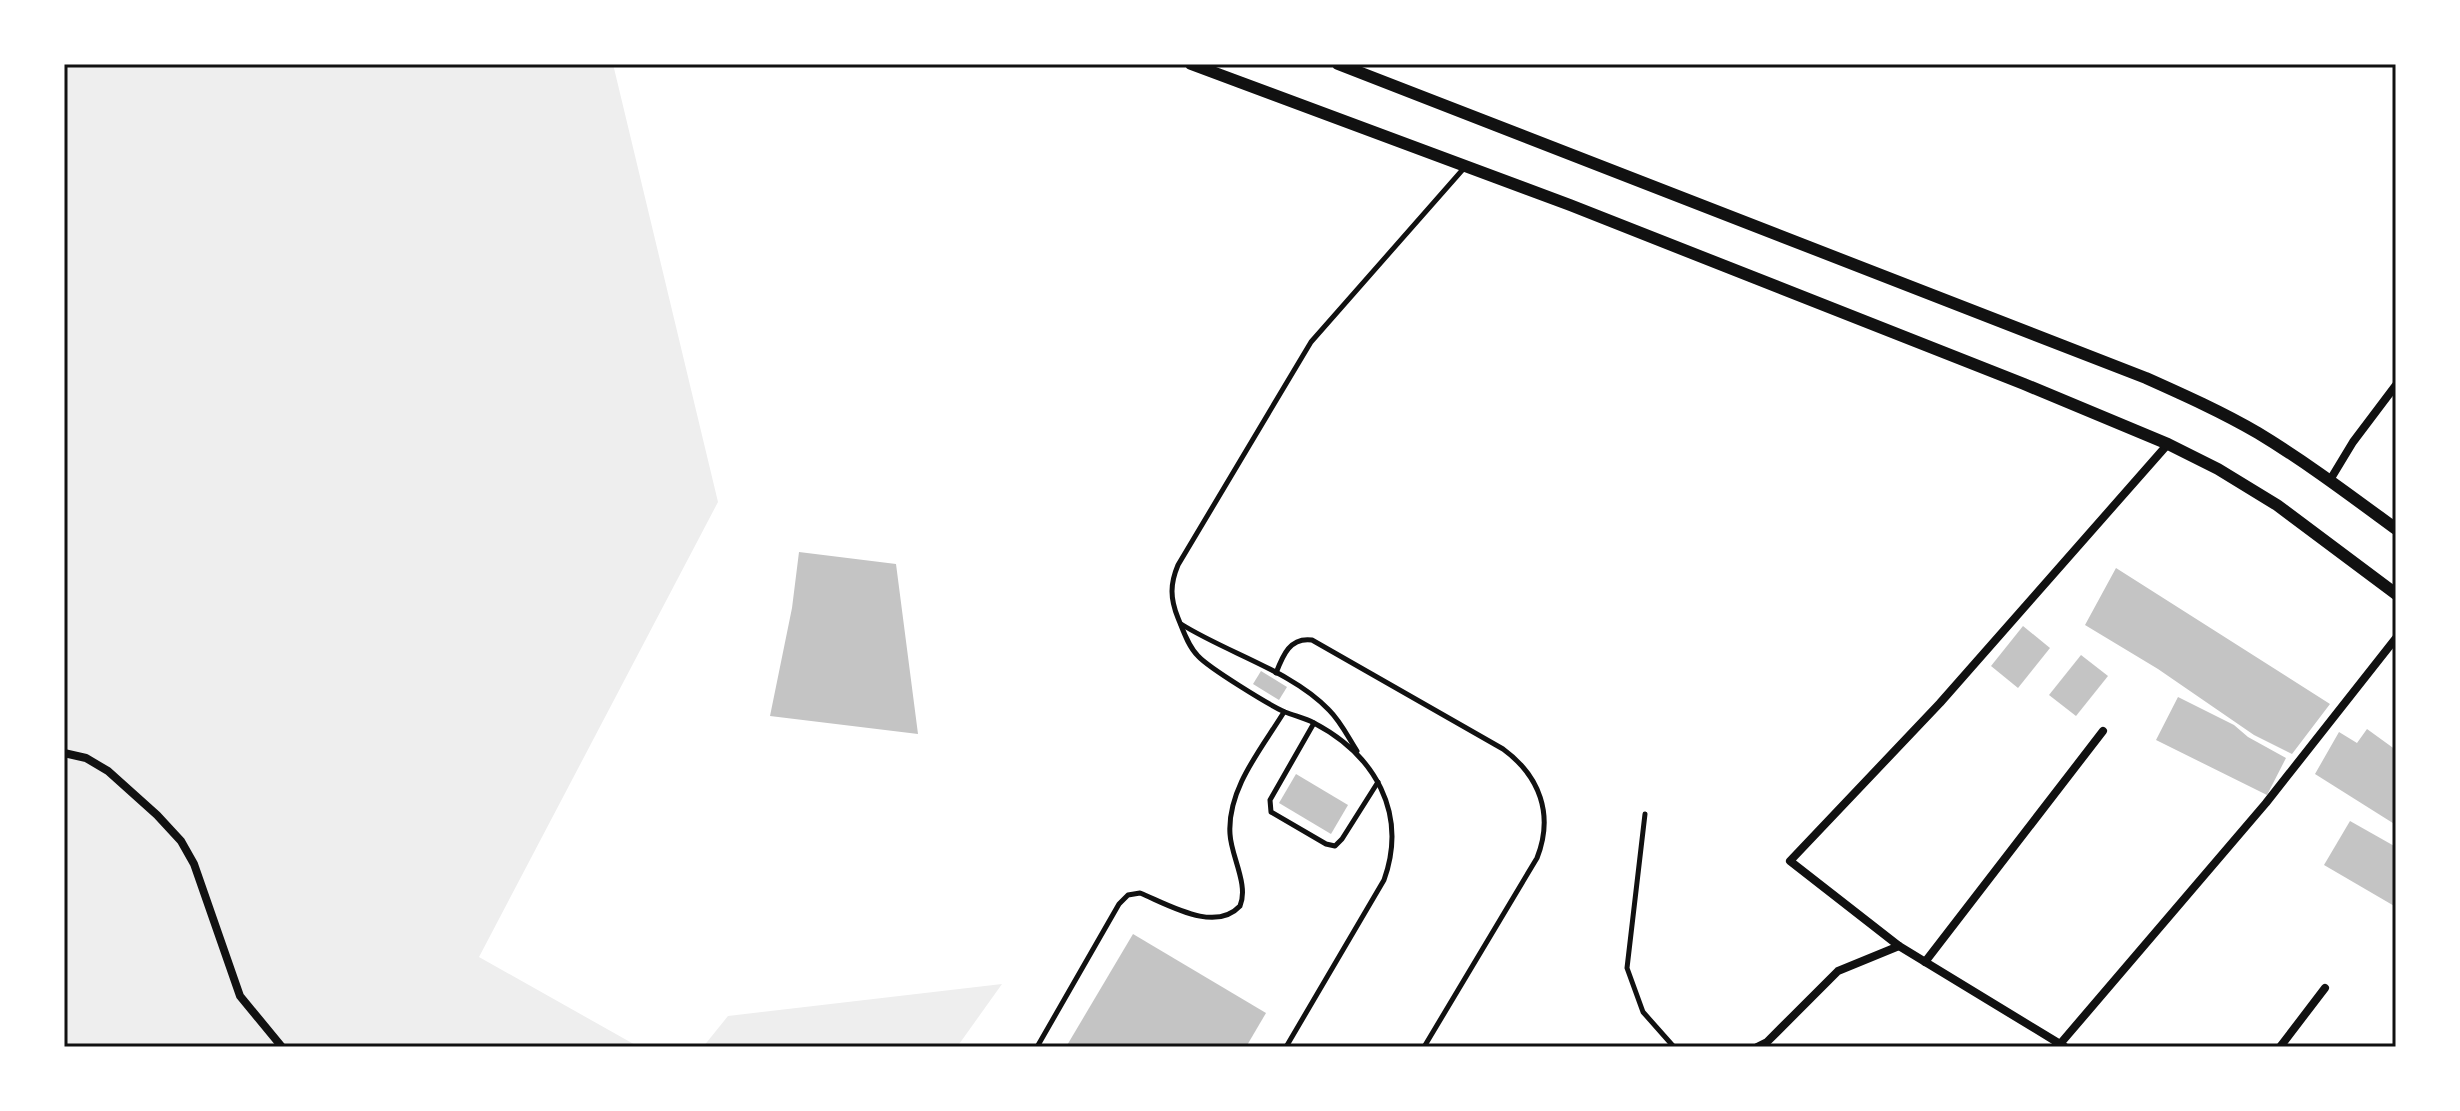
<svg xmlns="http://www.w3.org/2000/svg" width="2460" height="1111" font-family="Helvetica,sans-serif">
<rect width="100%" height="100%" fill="#fff"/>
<g fill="#eee">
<polygon points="64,64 613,64 718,502 479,957 639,1047 64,1047"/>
<polygon points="1002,984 957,1047 703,1047 728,1016"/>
</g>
<g fill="#c4c4c4">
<polygon points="799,552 896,564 918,734 770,716 792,608"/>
<polygon points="2116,568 2330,704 2292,754 2254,735 2158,669 2085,625"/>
<polygon points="2023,626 2050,648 2018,688 1991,666"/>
<polygon points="2081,655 2108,676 2076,716 2049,695"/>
<polygon points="1261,671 1287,687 1279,700 1253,684"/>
<polygon points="2178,697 2234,725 2248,737 2286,758 2267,795 2156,740"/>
<polygon points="2367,729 2396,750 2396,825 2315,774 2339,732 2357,743"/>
<polygon points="1296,774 1348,805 1331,834 1279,803"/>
<polygon points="2350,821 2396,847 2396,907 2324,865"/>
<polygon points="1133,934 1266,1013 1246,1047 1066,1047"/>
</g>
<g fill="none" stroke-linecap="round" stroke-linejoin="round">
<g stroke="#111" stroke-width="5">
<path d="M1181,624C1227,653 1292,671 1329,710C1341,722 1348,737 1357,751"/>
<path d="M1276,673C1283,655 1290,637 1312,640L1503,749C1540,776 1554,815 1537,858L1424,1047"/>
<polyline points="1314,723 1270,800 1271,812 1326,844 1335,846 1342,839 1378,782"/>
<polyline points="1645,814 1627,968 1643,1012 1674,1047"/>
<path d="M1037,1047L1119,904L1128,895L1140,893C1169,905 1215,933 1240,906C1249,885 1231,856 1230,834C1227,789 1262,748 1284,712"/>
<path d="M1286,1047L1384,880C1408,813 1375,755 1314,723C1305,718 1295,716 1285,712C1269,705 1209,668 1198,656C1188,646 1183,630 1178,618C1170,598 1170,584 1178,565L1311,342L1465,167"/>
</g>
<g stroke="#111" stroke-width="8">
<polyline points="2330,480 2353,442 2396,385"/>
<polyline points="64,753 86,758 108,771 157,815 181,841 194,864 240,996 282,1047"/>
<polyline points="1925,962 2103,731"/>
<polyline points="2060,1044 2266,803 2396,638"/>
<polyline points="1757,1047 1767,1042 1838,971 1899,946"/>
<polyline points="2065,1047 1899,946 1790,861 1940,703 2168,444"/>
<polyline points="2280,1047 2325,988"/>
</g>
<g stroke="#111" stroke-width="12">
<polyline points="1191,64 1570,205 2024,384 2168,444 2218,469 2277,505 2396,594"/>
<path d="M1338,64L2146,378C2184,395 2222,412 2258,433C2306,462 2351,496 2396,529"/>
</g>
</g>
<rect width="2460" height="1111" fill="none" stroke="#ffffff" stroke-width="132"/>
<rect x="66" y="66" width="2328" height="979" fill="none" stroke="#111" stroke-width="3"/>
</svg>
